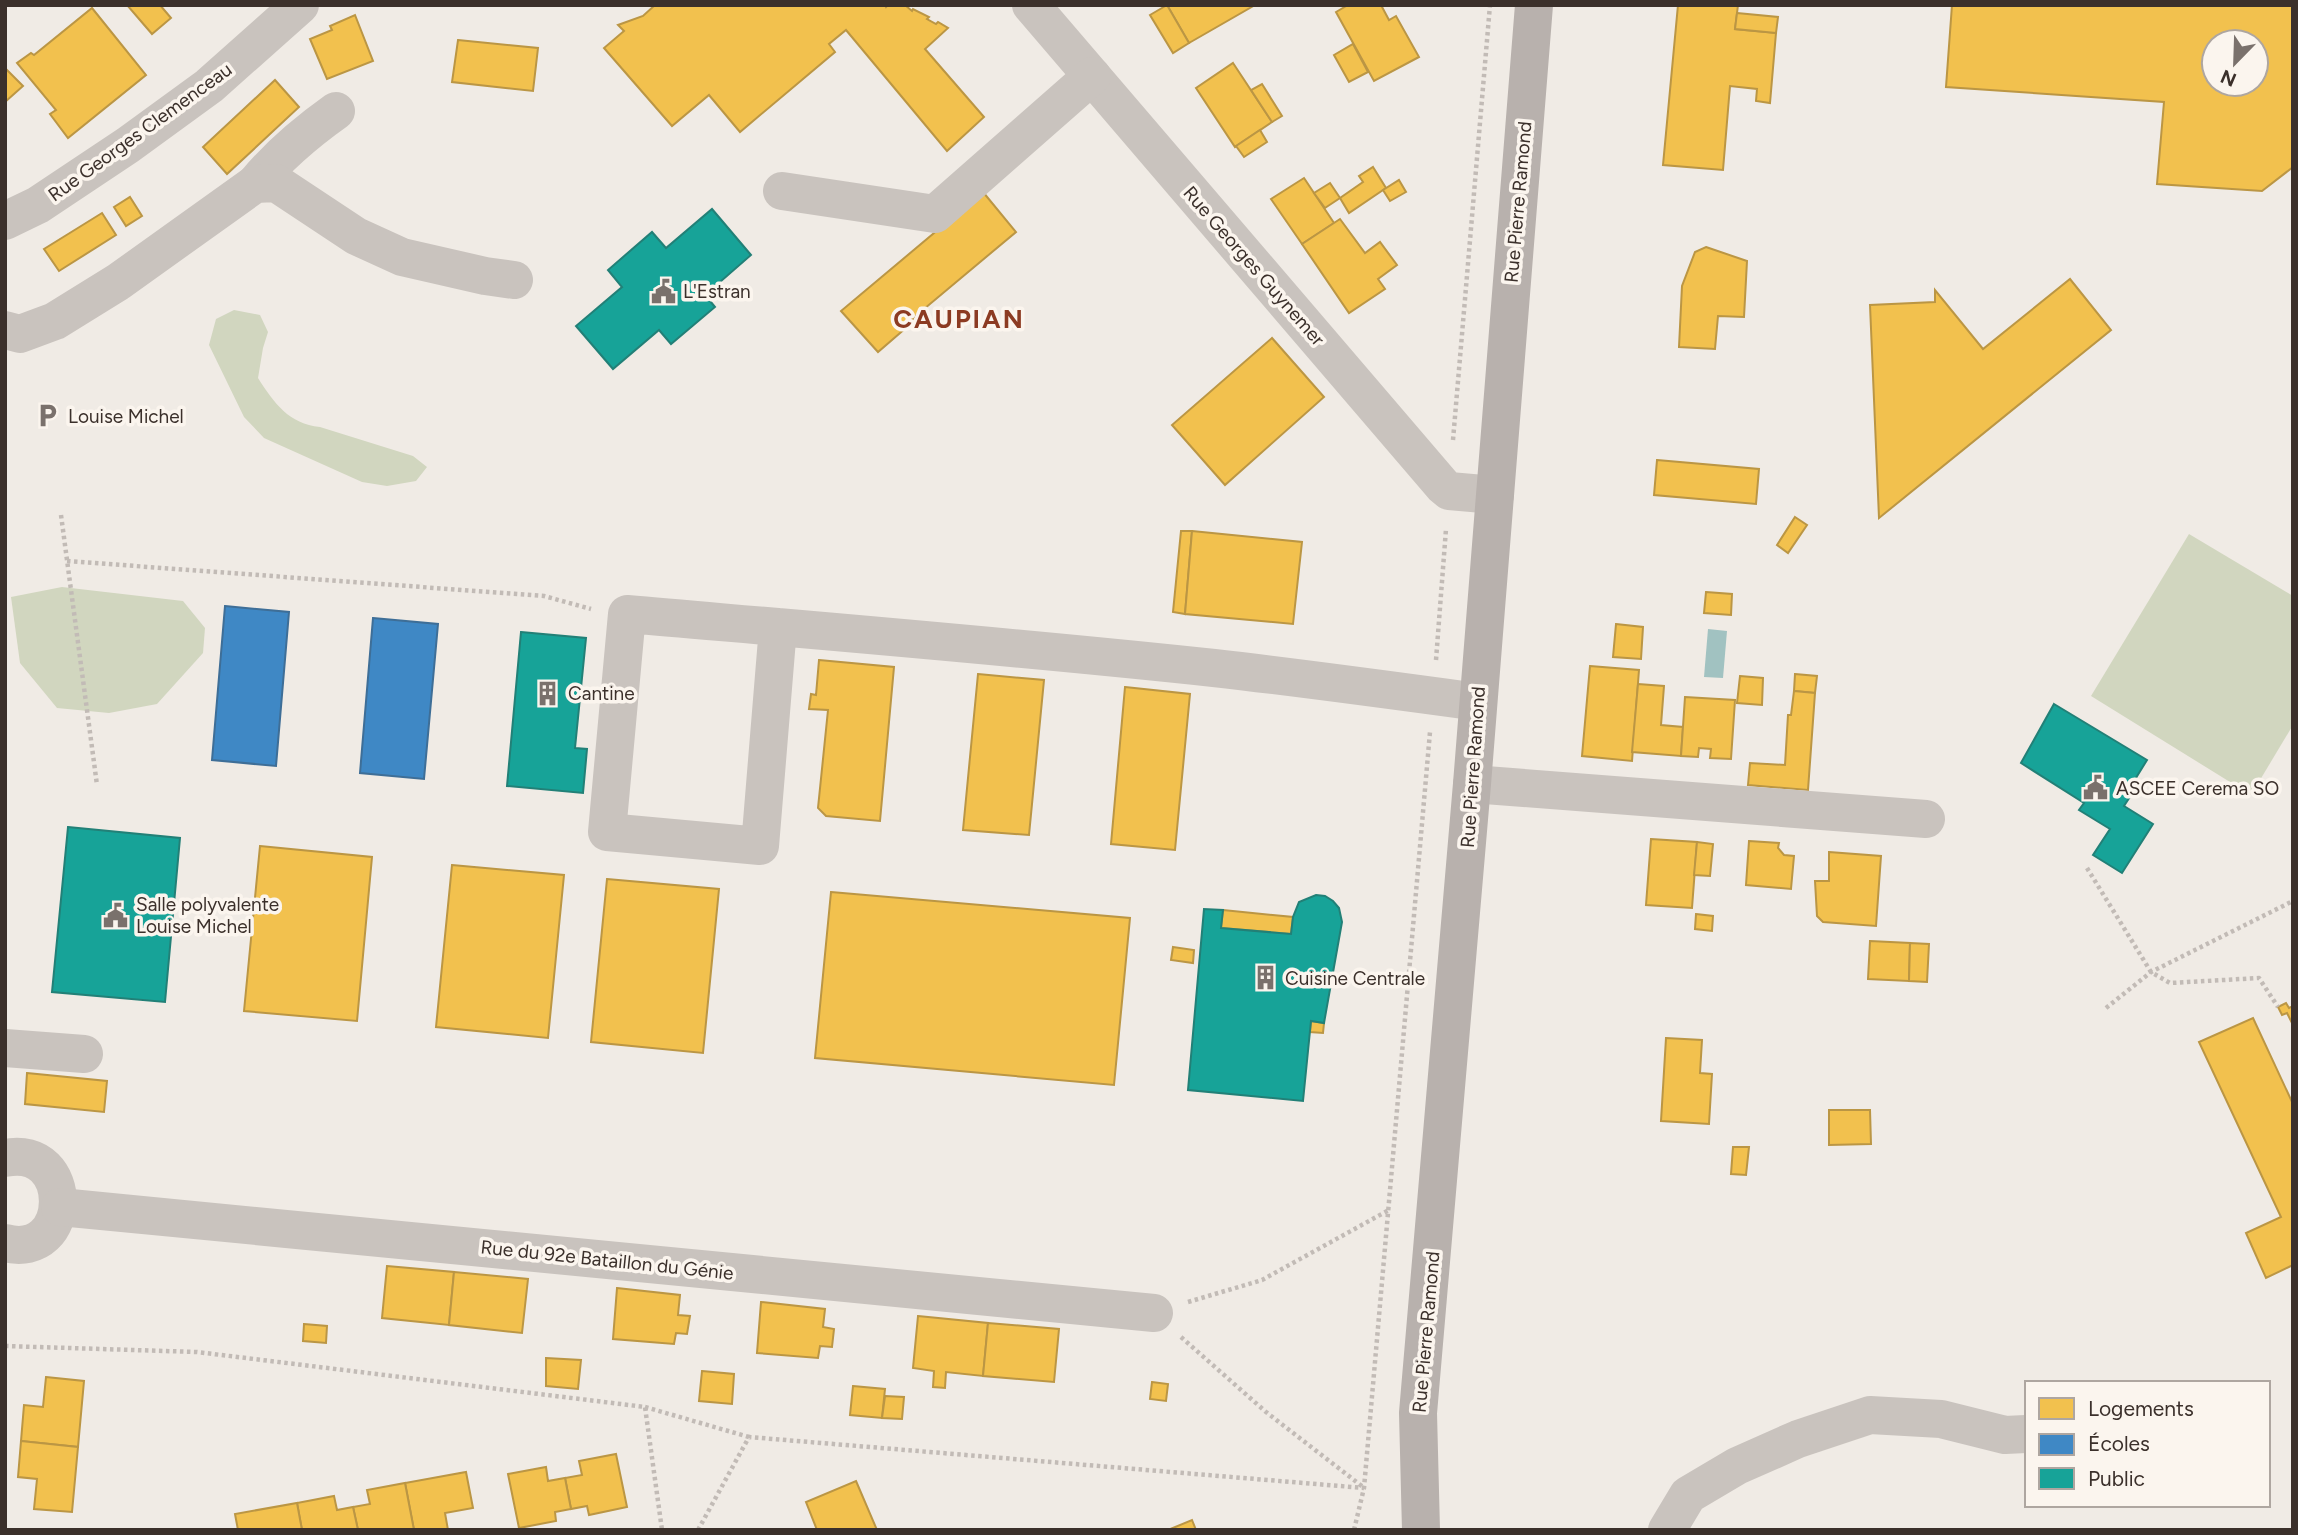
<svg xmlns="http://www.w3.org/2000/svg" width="2298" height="1535" font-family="Figtree,sans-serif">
<rect width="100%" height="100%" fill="#f0ebe5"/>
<g fill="#d1d6bf">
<path d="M234,310L260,315L268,332L263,348L258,378C274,403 289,424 320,427L413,456L427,467L416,481L387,486L362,482L264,438L244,417L209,345L216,319Z"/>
<polygon points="2189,534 2293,596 2293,725 2251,795 2091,696"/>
<polygon points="62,587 183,601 205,628 203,653 157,704 109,713 57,708 20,663 11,597"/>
</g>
<polygon fill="#a1c2c1" points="1708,629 1727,631 1723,678 1704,677"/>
<g fill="#f2c14e" stroke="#bb9644" stroke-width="2" fill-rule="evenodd">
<polygon points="127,5 160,5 171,18 152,34"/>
<polygon points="655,5 885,5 886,7 888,5 905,5 912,11 913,9 929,17 927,19 936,24 938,22 948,28 925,49 984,117 947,151 846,30 829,44 835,52 740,132 709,95 672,126 604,48 624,31 618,25 643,16"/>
<polygon points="1167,5 1255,5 1189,43"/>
<polygon points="1167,5 1189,43 1173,53 1150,15"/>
<polygon points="1348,5 1381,5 1389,20 1396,16 1419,57 1374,81 1336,12"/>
<polygon points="1678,5 1738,5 1735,29 1776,33 1770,103 1756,101 1757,89 1730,86 1723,170 1663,165"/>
<path d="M1952,5H2293V167L2262,191L2157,184L2164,102L1946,87ZM2214,42H2256V84H2214Z"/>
<polygon points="92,8 146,75 68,138 50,114 56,110 17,63 31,53 34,55"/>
<polygon points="1737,13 1778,17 1776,33 1735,29"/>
<polygon points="355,15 373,61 327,79 310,39 332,30 330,26"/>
<polygon points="458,40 538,48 533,91 452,82"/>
<polygon points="1353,44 1368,72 1349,82 1334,55"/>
<polygon points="1233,63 1272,122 1235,147 1196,88"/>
<polygon points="5,68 23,86 5,102"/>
<polygon points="275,80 299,107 227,174 203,147"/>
<polygon points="1262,84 1282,116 1272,122 1251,90"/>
<polygon points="1260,130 1267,142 1244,157 1236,146"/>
<polygon points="1373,167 1386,188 1349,213 1340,198 1363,182 1359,176"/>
<polygon points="1304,178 1334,223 1302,244 1271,199"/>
<polygon points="1399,180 1406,192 1390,201 1383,190"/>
<polygon points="1330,183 1340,198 1325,208 1314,193"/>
<polygon points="983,192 1016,232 912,319 914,321 878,352 841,311"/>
<polygon points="130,197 142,216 126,226 114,207"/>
<polygon points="102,213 116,235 59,271 44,249"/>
<polygon points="1340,219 1365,253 1380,242 1397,265 1378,279 1385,289 1349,313 1302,244"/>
<polygon points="1706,247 1747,261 1744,317 1718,316 1715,349 1679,347 1682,286 1695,252"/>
<polygon points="2070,279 2111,330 1879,518 1870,305 1935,302 1935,290 1983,349"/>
<polygon points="1272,338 1324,397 1225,485 1172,425"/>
<polygon points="1657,460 1759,469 1756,504 1654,495"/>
<polygon points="1795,517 1807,525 1788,553 1777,545"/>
<polygon points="1181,531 1192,531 1185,614 1173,612"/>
<polygon points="1192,531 1302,542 1293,624 1185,614"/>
<polygon points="1706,592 1732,594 1731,615 1704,613"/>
<polygon points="1616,624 1643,627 1641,659 1613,657"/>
<polygon points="819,660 894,667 880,821 826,816 818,808 828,710 809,709 811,694 816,695"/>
<polygon points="1590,666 1639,670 1632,761 1582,756"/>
<polygon points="978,674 1044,680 1029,835 963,830"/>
<polygon points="1795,674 1817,676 1815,693 1794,691"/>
<polygon points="1740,676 1763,678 1762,705 1737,703"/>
<polygon points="1638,684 1664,686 1661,725 1683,727 1681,756 1632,752"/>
<polygon points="1125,687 1190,694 1175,850 1111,844"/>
<polygon points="1794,691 1815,693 1808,790 1748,785 1750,763 1785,765 1788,715 1791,715"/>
<polygon points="1685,697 1735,700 1731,759 1710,758 1711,749 1699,748 1698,757 1681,756"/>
<polygon points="1651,839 1697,842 1692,908 1646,905"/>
<polygon points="1749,841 1779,843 1778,848 1784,855 1794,856 1791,889 1746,885"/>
<polygon points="1697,842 1713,844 1710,876 1694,875"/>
<polygon points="260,846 372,857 357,1021 244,1011"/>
<polygon points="1829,852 1881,856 1876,926 1823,922 1817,916 1815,881 1829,881"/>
<polygon points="452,865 564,875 548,1038 436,1027"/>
<polygon points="607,879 719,889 703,1053 591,1042"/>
<polygon points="831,892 1130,918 1114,1085 815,1058"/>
<polygon points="1223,910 1293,917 1291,934 1221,928"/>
<polygon points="1696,914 1713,916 1712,931 1695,929"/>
<polygon points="1870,941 1910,943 1909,981 1868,979"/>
<polygon points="1910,943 1929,944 1927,982 1909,981"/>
<polygon points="1173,947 1194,950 1193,963 1171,960"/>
<polygon points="2286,1003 2289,1008 2293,1006 2293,1025 2287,1013 2282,1015 2278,1007"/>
<polygon points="2253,1018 2293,1104 2293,1265 2266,1278 2246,1233 2281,1217 2199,1042"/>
<polygon points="1311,1021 1324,1023 1323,1033 1310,1032"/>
<polygon points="1666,1038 1702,1040 1700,1073 1712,1074 1709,1124 1661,1121"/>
<polygon points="27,1073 107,1081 104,1112 25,1104"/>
<polygon points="1829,1110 1870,1110 1871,1144 1829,1145"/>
<polygon points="1733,1147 1749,1147 1746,1175 1731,1174"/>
<polygon points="387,1266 454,1272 449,1325 382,1318"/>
<polygon points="454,1272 528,1279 522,1333 449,1325"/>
<polygon points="617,1288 680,1295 678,1315 690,1316 687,1334 676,1333 674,1344 613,1339"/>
<polygon points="761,1302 825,1309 823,1327 834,1329 832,1347 820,1346 818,1358 757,1353"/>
<polygon points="918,1316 988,1323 983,1376 946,1372 945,1388 933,1387 934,1371 913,1368"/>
<polygon points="988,1323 1059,1329 1054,1382 983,1376"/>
<polygon points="304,1324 327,1326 326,1343 303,1341"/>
<polygon points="546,1358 581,1360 578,1389 546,1386"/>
<polygon points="702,1371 734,1374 732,1404 699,1401"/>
<polygon points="46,1377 84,1381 78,1447 21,1441 24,1405 43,1407"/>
<polygon points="1152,1382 1168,1384 1166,1401 1150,1399"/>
<polygon points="853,1386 885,1389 882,1418 850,1415"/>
<polygon points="885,1396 904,1397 902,1419 882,1418"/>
<polygon points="21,1441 78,1447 72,1512 34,1509 37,1479 18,1477"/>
<polygon points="616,1454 627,1507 589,1515 587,1506 571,1509 565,1478 582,1475 579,1461"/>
<polygon points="546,1467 548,1481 565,1478 571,1509 555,1512 556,1521 519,1528 508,1474"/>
<polygon points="466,1472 473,1508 445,1513 448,1530 414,1530 405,1483"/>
<polygon points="856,1481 877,1530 817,1530 806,1502"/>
<polygon points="405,1483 414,1530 358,1530 353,1507 370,1504 367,1490"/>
<polygon points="334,1496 337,1510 353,1507 358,1530 302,1530 297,1503"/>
<polygon points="297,1503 302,1530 238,1530 235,1514"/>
<polygon points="1192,1520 1196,1530 1168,1530"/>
</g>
<g fill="#3f88c5" stroke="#3e6e97" stroke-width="2">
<polygon points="225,606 289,612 276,766 212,760"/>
<polygon points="373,618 438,624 424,779 360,773"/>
</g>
<g fill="#17a398" stroke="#228077" stroke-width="2">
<polygon points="712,209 751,255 705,295 715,307 671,344 659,330 613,369 576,326 622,287 608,270 652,232 666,248"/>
<polygon points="521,632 586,638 575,748 587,749 583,793 507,786"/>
<polygon points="2054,704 2147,760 2131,786 2135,789 2124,806 2153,824 2122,873 2093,855 2110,829 2079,810 2084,803 2021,763"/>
<polygon points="68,827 180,838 165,1002 52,992"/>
<polygon points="1316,895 1325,896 1333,901 1339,908 1342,922 1324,1023 1311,1021 1303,1101 1188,1090 1204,909 1223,910 1221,928 1291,934 1293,917 1299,902"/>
</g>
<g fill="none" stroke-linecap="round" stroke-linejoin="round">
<g stroke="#c2bbb6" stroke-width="4.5" stroke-dasharray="3.5 3.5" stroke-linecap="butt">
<polyline points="1453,440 1490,5"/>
<polyline points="61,515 97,785"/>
<polyline points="67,561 544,596 591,609"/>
<polyline points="1436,660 1446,529"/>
<polyline points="2087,868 2151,972 2170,983 2259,978 2278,1007"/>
<polyline points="2106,1008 2151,972 2293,901"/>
<polyline points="1188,1302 1262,1280 1389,1210"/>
<polyline points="1181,1337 1266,1412 1363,1487"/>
<polyline points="5,1346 197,1352 645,1407 662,1530"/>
<polyline points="645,1407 749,1437"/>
<polyline points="698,1530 749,1437 1364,1488"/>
<polyline points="1354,1530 1364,1488 1430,732"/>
</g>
<g stroke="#c9c3be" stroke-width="38">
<polyline points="1031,5 1443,486 1449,491 1495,495"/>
<path d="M255,184C279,155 305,133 336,111"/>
<polyline points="782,191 935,214 1092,76"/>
<polyline points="5,221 38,205 128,145 209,86 300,5"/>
<polyline points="5,330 20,334 55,321 118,282 255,184 276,183 356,236 402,257 485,276 514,280"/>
<path d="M778,627L760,846L607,832L627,614C823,631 1019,647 1214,668C1302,678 1390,690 1478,702"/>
<polyline points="1472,784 1926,819"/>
<polyline points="5,1048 84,1054"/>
<path d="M5,1158C76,1143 75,1261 5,1243"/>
<polyline points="60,1207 1154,1313"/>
<polyline points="1667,1530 1688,1495 1737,1466 1798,1439 1870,1415 1941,1419 2005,1435 2026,1434"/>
</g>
<polyline stroke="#b8b1ad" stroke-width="38" points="1421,1530 1418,1413 1472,784 1534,5"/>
</g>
<defs>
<symbol id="civic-bare" viewBox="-9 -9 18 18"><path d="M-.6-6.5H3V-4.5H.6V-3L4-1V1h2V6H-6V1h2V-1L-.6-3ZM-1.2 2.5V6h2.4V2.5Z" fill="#7a716c" stroke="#fbf5ee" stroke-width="2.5" paint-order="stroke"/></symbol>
<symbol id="parking-bare" viewBox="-9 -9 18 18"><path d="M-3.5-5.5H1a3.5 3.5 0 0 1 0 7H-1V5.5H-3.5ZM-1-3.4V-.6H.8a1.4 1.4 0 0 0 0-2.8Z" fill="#7a716c" stroke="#fbf5ee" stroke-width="2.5" paint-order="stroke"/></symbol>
<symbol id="building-bare" viewBox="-9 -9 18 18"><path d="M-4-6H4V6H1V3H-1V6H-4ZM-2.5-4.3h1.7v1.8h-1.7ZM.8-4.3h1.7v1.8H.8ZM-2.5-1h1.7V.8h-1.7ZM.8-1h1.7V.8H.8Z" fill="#7a716c" stroke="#fbf5ee" stroke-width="2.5" paint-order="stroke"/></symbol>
</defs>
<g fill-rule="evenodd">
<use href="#civic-bare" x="646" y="274" width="35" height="35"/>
<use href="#parking-bare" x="30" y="398" width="35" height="35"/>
<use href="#building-bare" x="530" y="676" width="35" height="35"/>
<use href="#civic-bare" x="2078" y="770" width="35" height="35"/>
<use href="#civic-bare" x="98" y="898" width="35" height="35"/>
<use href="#building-bare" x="1248" y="960" width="35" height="35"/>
</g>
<g text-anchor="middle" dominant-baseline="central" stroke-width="7" stroke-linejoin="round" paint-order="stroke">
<g font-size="19" fill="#3b302b" stroke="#fbf5ee">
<text transform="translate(140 132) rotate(-36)">Rue Georges Clemenceau</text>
<text transform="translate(1518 202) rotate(-85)">Rue Pierre Ramond</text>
<text transform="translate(1254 266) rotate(49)">Rue Georges Guynemer</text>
<text transform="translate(1473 767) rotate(-86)">Rue Pierre Ramond</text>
<text transform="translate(607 1260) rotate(6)">Rue du 92e Bataillon du Génie</text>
<text transform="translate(1426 1332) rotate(-85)">Rue Pierre Ramond</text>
</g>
<g font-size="19" fill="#3b302b" stroke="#fbf5ee" text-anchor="start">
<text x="683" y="291">L'Estran</text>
<text x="68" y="416">Louise Michel</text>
<text x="568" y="693">Cantine</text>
<text x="2116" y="788">ASCEE Cerema SO</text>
<text x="136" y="904">Salle polyvalente<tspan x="136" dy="22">Louise Michel</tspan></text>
<text x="1285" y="978">Cuisine Centrale</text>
</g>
<g font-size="26" font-weight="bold" letter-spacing="2" fill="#8c3b22" stroke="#fbf5ee">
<text x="959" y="319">CAUPIAN</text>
</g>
</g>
<rect width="2298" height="1535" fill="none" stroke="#3b302b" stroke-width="14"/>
<rect x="2025" y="1381" width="245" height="126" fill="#fbf5ee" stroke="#aea6a0" stroke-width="2"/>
<rect x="2039" y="1398" width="35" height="21" fill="#f2c14e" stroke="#aea6a0" stroke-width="2"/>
<text x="2088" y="1416" font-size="21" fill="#3b302b">Logements</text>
<rect x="2039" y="1434" width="35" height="21" fill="#3f88c5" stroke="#aea6a0" stroke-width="2"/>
<text x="2088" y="1451" font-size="21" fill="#3b302b">Écoles</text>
<rect x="2039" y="1468" width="35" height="21" fill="#17a398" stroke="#aea6a0" stroke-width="2"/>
<text x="2088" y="1486" font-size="21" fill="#3b302b">Public</text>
<g transform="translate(2235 63) rotate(203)"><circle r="33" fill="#fbf5ee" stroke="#aea6a0" stroke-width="2"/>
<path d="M0-5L12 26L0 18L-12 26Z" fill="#7a716c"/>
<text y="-10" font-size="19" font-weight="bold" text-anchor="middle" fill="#3b302b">N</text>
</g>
</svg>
